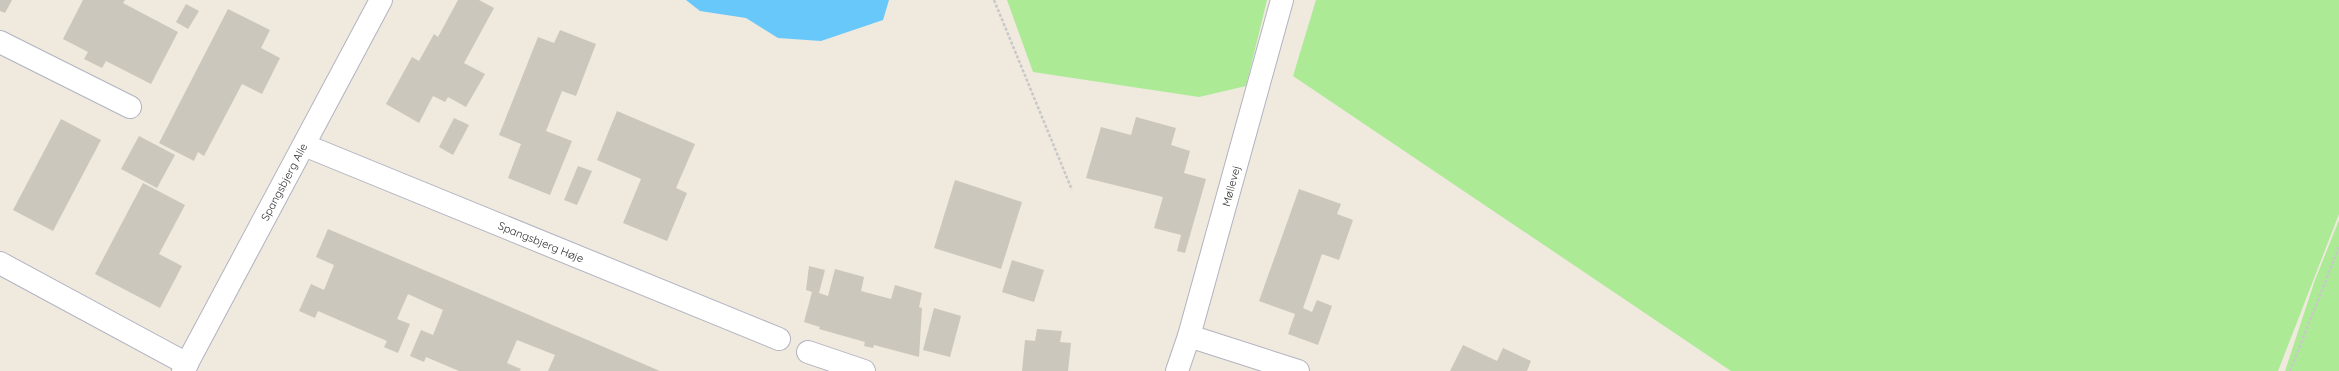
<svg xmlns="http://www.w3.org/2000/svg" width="2339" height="371" font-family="Quicksand,sans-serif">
<rect width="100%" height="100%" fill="#efe9de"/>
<g fill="#acea96">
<polygon points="1007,0 1267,0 1246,86 1199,97 1033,72"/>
<polygon points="1316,0 2339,0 2339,214 2278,371 1731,371 1293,76"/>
<polygon points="2339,220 2339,371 2285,371 2315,280"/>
</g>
<polygon fill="#68c8fa" points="686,0 889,0 883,20 821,41 778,38 746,18 700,11"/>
<g fill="#cbc7bc">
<polygon points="0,0 12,0 5,13 0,11"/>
<polygon points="83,0 125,0 123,3 178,32 151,84 106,61 102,68 84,59 88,52 63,39"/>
<polygon points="458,0 479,0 494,8 464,63 485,74 466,107 448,97 445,102 433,96 419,123 386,104 412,57 419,61 434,34 438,37"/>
<polygon points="186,4 199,11 188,29 176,22"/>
<polygon points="228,9 270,30 261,48 280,58 262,94 242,84 204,156 198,152 194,161 159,143"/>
<polygon points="560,30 596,44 576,96 562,91 546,131 572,141 550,195 508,178 521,144 499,135 538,37 554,43"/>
<polygon points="617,111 695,144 676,188 687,193 667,241 623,223 641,179 597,160"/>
<polygon points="1136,117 1176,128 1171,145 1190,151 1184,173 1206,179 1185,253 1177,251 1181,235 1154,228 1163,197 1086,178 1101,127 1131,135"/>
<polygon points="454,118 469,125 453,155 439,147"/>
<polygon points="61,119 101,140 53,231 13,210"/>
<polygon points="139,136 175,155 157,188 121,169"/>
<polygon points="578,166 592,171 577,205 564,200"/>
<polygon points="955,180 1022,202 1001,269 934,248"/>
<polygon points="143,183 185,205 159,254 182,266 160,308 95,274"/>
<polygon points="1299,189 1341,204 1337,214 1353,220 1339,260 1322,254 1303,308 1312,312 1317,300 1332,306 1318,345 1288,334 1295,314 1259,301"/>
<polygon points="328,229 660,371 548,371 555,355 517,340 507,363 521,369 520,371 459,371 426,357 424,362 410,356 421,330 433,335 443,310 408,294 397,319 410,324 398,353 384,347 387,341 318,311 315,318 299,311 311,284 324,290 334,265 316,257"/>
<polygon points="1012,260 1044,270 1034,302 1002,292"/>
<polygon points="809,266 825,270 819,293 828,296 835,269 864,277 861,291 891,299 895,285 922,293 919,307 922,308 919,357 874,345 873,348 864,346 865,342 819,329 820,327 804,322 812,292 806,290"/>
<polygon points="934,308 961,316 950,357 923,350"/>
<polygon points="1037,329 1062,331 1060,342 1071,343 1068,371 1022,371 1025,340 1035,341"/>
<polygon points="1463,345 1497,361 1503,348 1531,361 1527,371 1450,371"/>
</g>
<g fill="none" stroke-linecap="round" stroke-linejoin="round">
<defs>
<g id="minor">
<polyline points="0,42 130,107"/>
<polyline points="304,145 779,339"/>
<polyline points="0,263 187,364"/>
<polyline points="1189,336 1298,371"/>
<polyline points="808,352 864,371"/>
<polyline points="183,371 381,0"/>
<polyline points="1177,371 1189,336 1282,0"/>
</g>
</defs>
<use href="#minor" stroke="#b2b3c1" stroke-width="24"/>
<g stroke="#c8c8c8" stroke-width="2.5" stroke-dasharray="3 2" stroke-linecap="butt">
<polyline points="994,0 1072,190"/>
<polyline points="2290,371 2339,247"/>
</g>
<use href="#minor" stroke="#fff" stroke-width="22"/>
</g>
<g text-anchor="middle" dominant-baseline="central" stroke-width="3" stroke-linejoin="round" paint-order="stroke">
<g font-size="11" fill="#2d2d2d" stroke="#fff">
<text transform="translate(284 182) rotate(-62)">Spangsbjerg Alle</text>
<text transform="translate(1231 186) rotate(-75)">Møllevej</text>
<text transform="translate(541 242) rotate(22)">Spangsbjerg Høje</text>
</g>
</g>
</svg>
